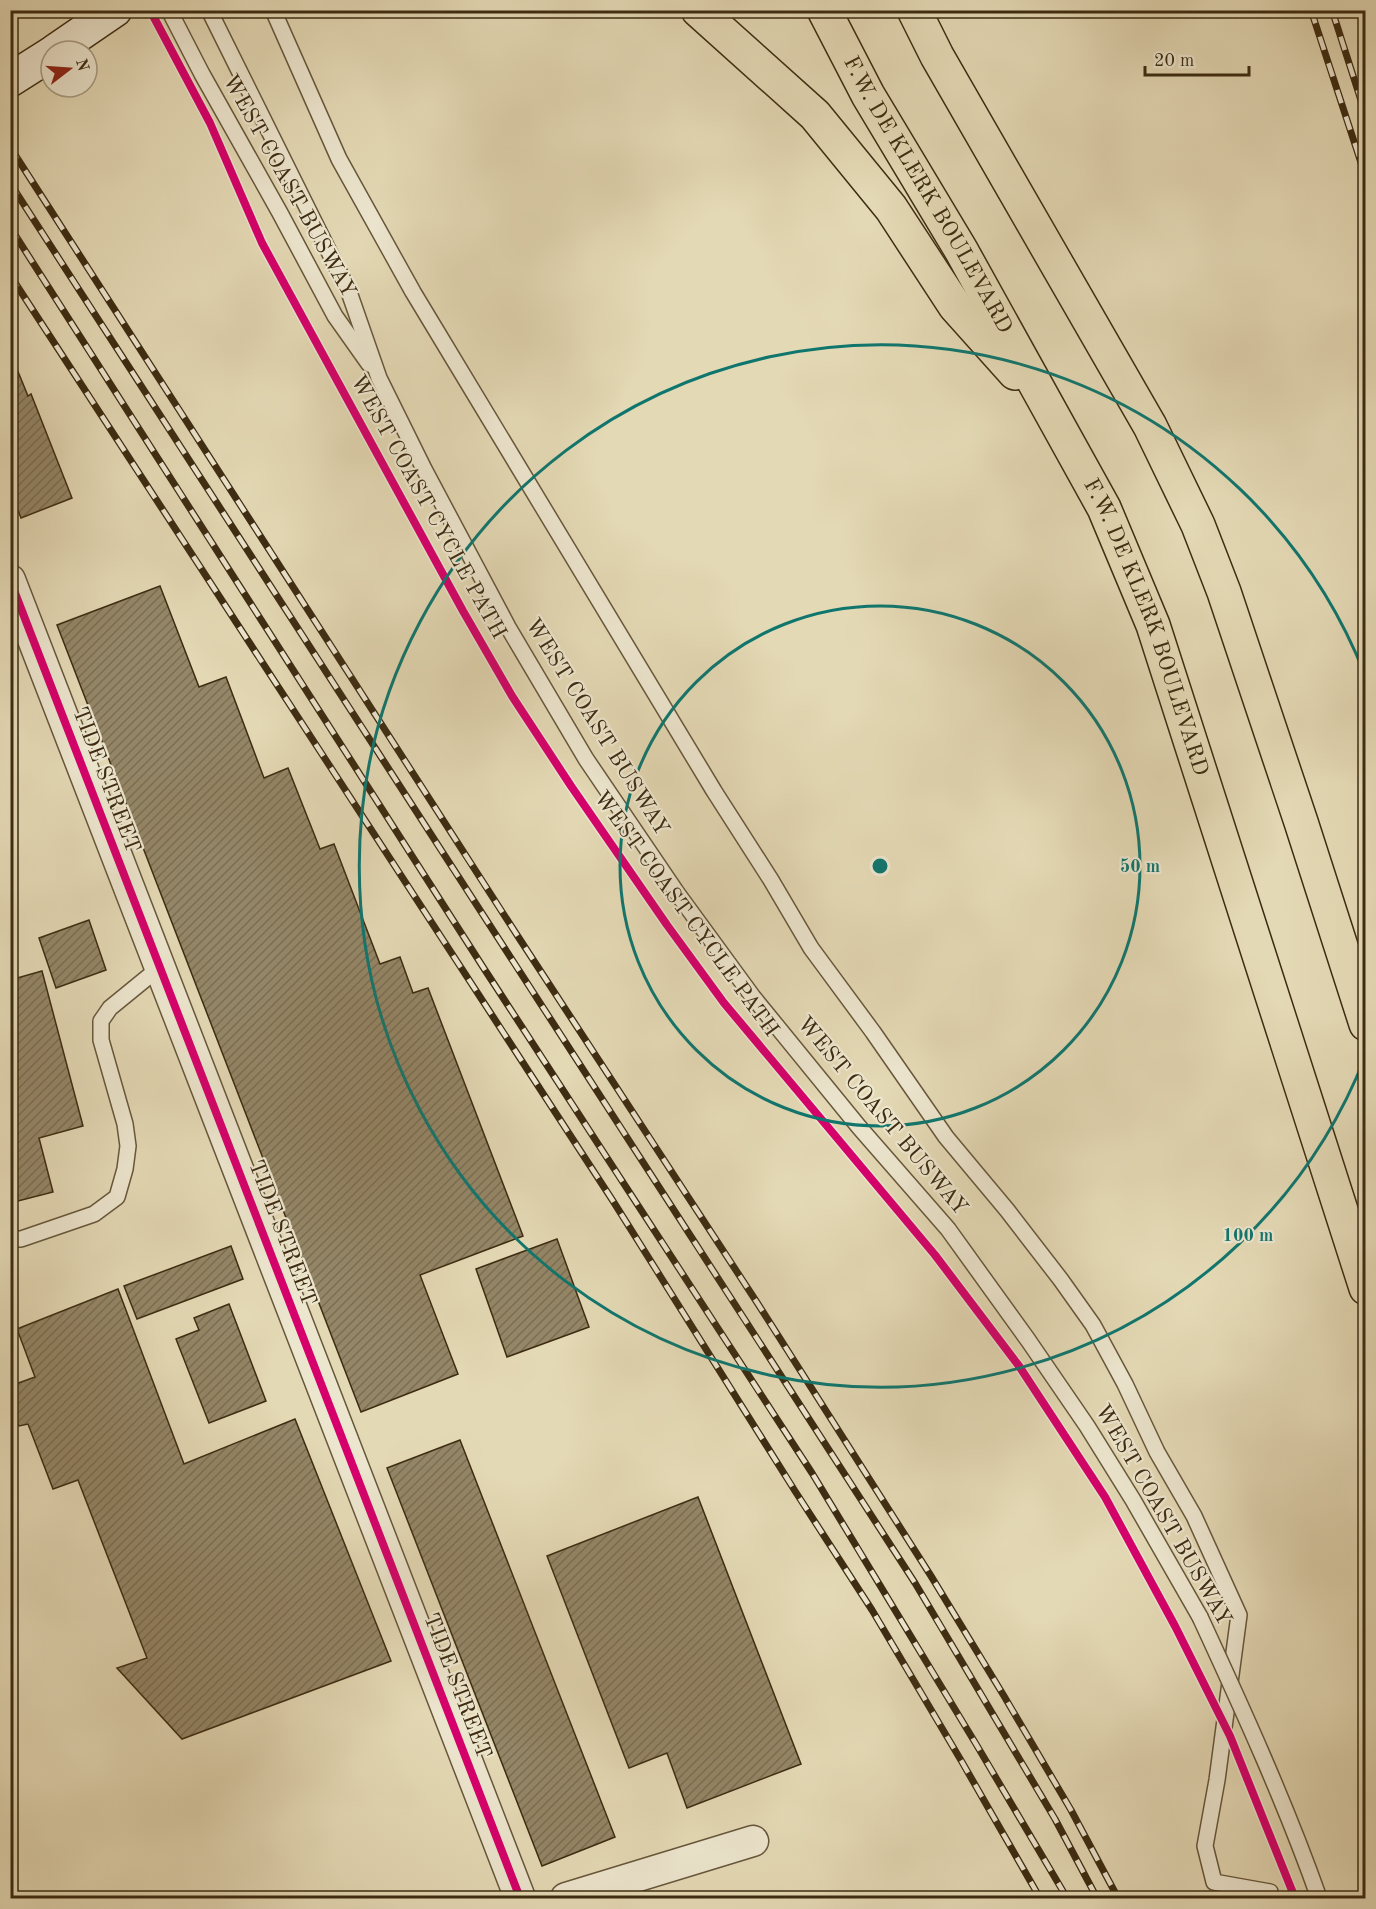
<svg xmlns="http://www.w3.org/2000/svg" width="1376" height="1909" font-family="'Old Standard TT',serif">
<defs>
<pattern id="building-hatch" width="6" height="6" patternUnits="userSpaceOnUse" patternTransform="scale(1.5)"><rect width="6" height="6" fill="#948667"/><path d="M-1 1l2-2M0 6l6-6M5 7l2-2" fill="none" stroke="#7a6e53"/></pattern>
</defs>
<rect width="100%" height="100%" fill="#e4d9b5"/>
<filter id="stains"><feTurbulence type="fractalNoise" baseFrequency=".00333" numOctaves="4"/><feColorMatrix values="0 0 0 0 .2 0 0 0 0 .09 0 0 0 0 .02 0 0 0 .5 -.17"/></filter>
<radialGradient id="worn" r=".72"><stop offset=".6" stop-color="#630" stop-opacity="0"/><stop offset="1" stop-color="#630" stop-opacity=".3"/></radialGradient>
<g fill="url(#building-hatch)" stroke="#3d2c12" stroke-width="1.5">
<polygon points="10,352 28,396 31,394 72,498 21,518 10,490"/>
<polygon points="160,586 199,687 226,677 264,778 288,768 320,849 334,844 380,964 400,957 413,993 428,988 523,1236 420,1275 458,1374 361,1412 57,625"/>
<polygon points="89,920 106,970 56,988 39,938"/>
<polygon points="42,971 83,1126 39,1138 53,1192 10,1203 10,980"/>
<polygon points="557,1239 589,1327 507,1357 476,1269"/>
<polygon points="231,1246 243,1279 137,1319 124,1286"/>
<polygon points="118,1289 184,1464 295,1419 391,1661 182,1739 117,1668 147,1658 78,1480 53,1489 28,1424 19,1426 10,1410 10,1386 35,1377 17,1329"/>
<polygon points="229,1304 266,1401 209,1423 176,1339 199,1330 194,1318"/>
<polygon points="460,1440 615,1837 542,1866 387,1468"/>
<polygon points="698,1497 801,1764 687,1808 667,1753 629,1768 547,1556"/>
</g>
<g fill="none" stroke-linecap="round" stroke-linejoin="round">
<defs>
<g id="lane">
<polyline points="169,10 202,74 280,213 335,316 369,364"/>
<polyline points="209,10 349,292 379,378 424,469 508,627 586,759 677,893 753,997 859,1127 948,1229 1028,1340 1087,1426 1133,1500 1200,1617"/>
<polyline points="273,10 339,159 413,292 714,791 771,880 811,948 873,1032 946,1137 1007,1210 1061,1280 1093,1325 1125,1384 1157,1452 1194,1516 1239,1615 1217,1780 1205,1846 1214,1882 1270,1892 1271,1898"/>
<polyline points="10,1239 21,1239 94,1214 117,1197 125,1169 128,1146 125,1124 101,1040 101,1021 110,1008 159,968"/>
</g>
<g id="street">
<polyline points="10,580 520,1898"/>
<polyline points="566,1898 753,1841"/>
</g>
<g id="secondary">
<polyline points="55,51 115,10"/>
<polyline points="10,80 51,54"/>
</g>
<g id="highway">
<polyline points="698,10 815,115 891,208 955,306 1015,373"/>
<path id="s1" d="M824,10L868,95L961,250L1104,508L1153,625L1366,1288"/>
<polyline points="914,10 937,56 1150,426 1198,525 1224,592 1301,822 1366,1024"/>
</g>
</defs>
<use href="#lane" stroke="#67573b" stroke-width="18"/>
<use href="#street" stroke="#67573b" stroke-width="33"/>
<use href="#secondary" stroke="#3d2c12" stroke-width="36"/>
<use href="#highway" stroke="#3d2c12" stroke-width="36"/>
<use href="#lane" stroke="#ede6cf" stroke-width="15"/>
<use href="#street" stroke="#ede6cf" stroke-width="30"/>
<use href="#secondary" stroke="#ede6cf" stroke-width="33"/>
<use href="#highway" stroke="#e4d9b5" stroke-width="33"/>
<defs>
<g id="rail">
<polyline points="1311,10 1366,178"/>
<polyline points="1332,10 1366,116"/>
<polyline points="10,147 517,935 758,1304 931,1576 1004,1696 1071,1810 1118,1898"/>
<polyline points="10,183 915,1583 1055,1819 1097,1898"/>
<polyline points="10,227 483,967 812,1473 976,1744 1067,1898"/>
<polyline points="10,275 613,1201 795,1491 872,1610 962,1762 1040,1898"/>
</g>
</defs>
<use href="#rail" stroke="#3d2c12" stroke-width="7"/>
<use href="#rail" stroke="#ede6cf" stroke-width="4.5" stroke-dasharray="14" stroke-linecap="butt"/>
<defs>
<path id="lane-bridge" d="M1200,1617C1243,1710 1285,1802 1319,1898"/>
</defs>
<use href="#lane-bridge" stroke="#67573b" stroke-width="18" stroke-linecap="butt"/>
<use href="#lane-bridge" stroke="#ede6cf" stroke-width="15"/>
<defs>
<g id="cycleway">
<polyline points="150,10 210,123 262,243 463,611 512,696 571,786 667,925 724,1003 935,1255 1019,1366 1105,1497 1175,1626 1230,1736 1295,1898"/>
<polyline points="10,580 520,1898"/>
</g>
</defs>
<use href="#cycleway" stroke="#ede6cf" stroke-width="11"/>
<use href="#cycleway" stroke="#d6006c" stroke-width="8"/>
</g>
<g fill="none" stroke="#0f766e" stroke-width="3">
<circle cx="880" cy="866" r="260"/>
<path d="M1365 1057A521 521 0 1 1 1365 675"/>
</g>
<g text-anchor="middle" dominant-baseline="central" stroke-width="4.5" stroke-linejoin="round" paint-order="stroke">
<g font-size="22" fill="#3d2c12" stroke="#ede6cf">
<text transform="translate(289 186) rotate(61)">WEST COAST BUSWAY</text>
<text stroke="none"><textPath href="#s1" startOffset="212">F.W. DE KLERK BOULEVARD</textPath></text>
<text transform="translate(428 507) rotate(61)">WEST COAST CYCLE PATH</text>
<text stroke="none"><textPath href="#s1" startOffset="698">F.W. DE KLERK BOULEVARD</textPath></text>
<text transform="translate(597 727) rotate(58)">WEST COAST BUSWAY</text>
<text transform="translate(106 780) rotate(69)">TIDE STREET</text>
<text transform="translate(686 914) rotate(54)">WEST COAST CYCLE PATH</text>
<text transform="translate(882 1116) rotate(50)">WEST COAST BUSWAY</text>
<text transform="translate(282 1233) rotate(69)">TIDE STREET</text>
<text transform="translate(1163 1515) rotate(60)">WEST COAST BUSWAY</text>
<text transform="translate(457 1686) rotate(69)">TIDE STREET</text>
</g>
</g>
<circle cx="880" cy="866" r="9" fill="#0f766e" stroke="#ede6cf" stroke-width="3"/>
<g font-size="18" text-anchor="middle" font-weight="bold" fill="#0f766e" stroke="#ede6cf" stroke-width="4.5" stroke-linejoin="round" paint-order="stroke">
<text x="1140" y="872">50 m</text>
<text x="1248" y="1241">100 m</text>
</g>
<rect width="1376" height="1909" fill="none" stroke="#e4d9b5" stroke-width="36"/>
<rect x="12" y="12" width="1352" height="1885" fill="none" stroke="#3d2c12" stroke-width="3"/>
<rect x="18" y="18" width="1340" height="1873" fill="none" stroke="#3d2c12" stroke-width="1.5"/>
<g transform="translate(69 69) rotate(73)"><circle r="28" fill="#ede6cf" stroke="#a79c83" stroke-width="1.5"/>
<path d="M0-4.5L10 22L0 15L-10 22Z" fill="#8f2418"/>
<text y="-9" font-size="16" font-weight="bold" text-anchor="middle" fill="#3d2c12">N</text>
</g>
<path d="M1145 66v9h104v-9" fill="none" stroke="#3d2c12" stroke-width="3"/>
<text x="1154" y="66" font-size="18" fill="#3d2c12" stroke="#ede6cf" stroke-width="4.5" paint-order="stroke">20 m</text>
<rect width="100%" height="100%" filter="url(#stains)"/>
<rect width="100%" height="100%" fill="url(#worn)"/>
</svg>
